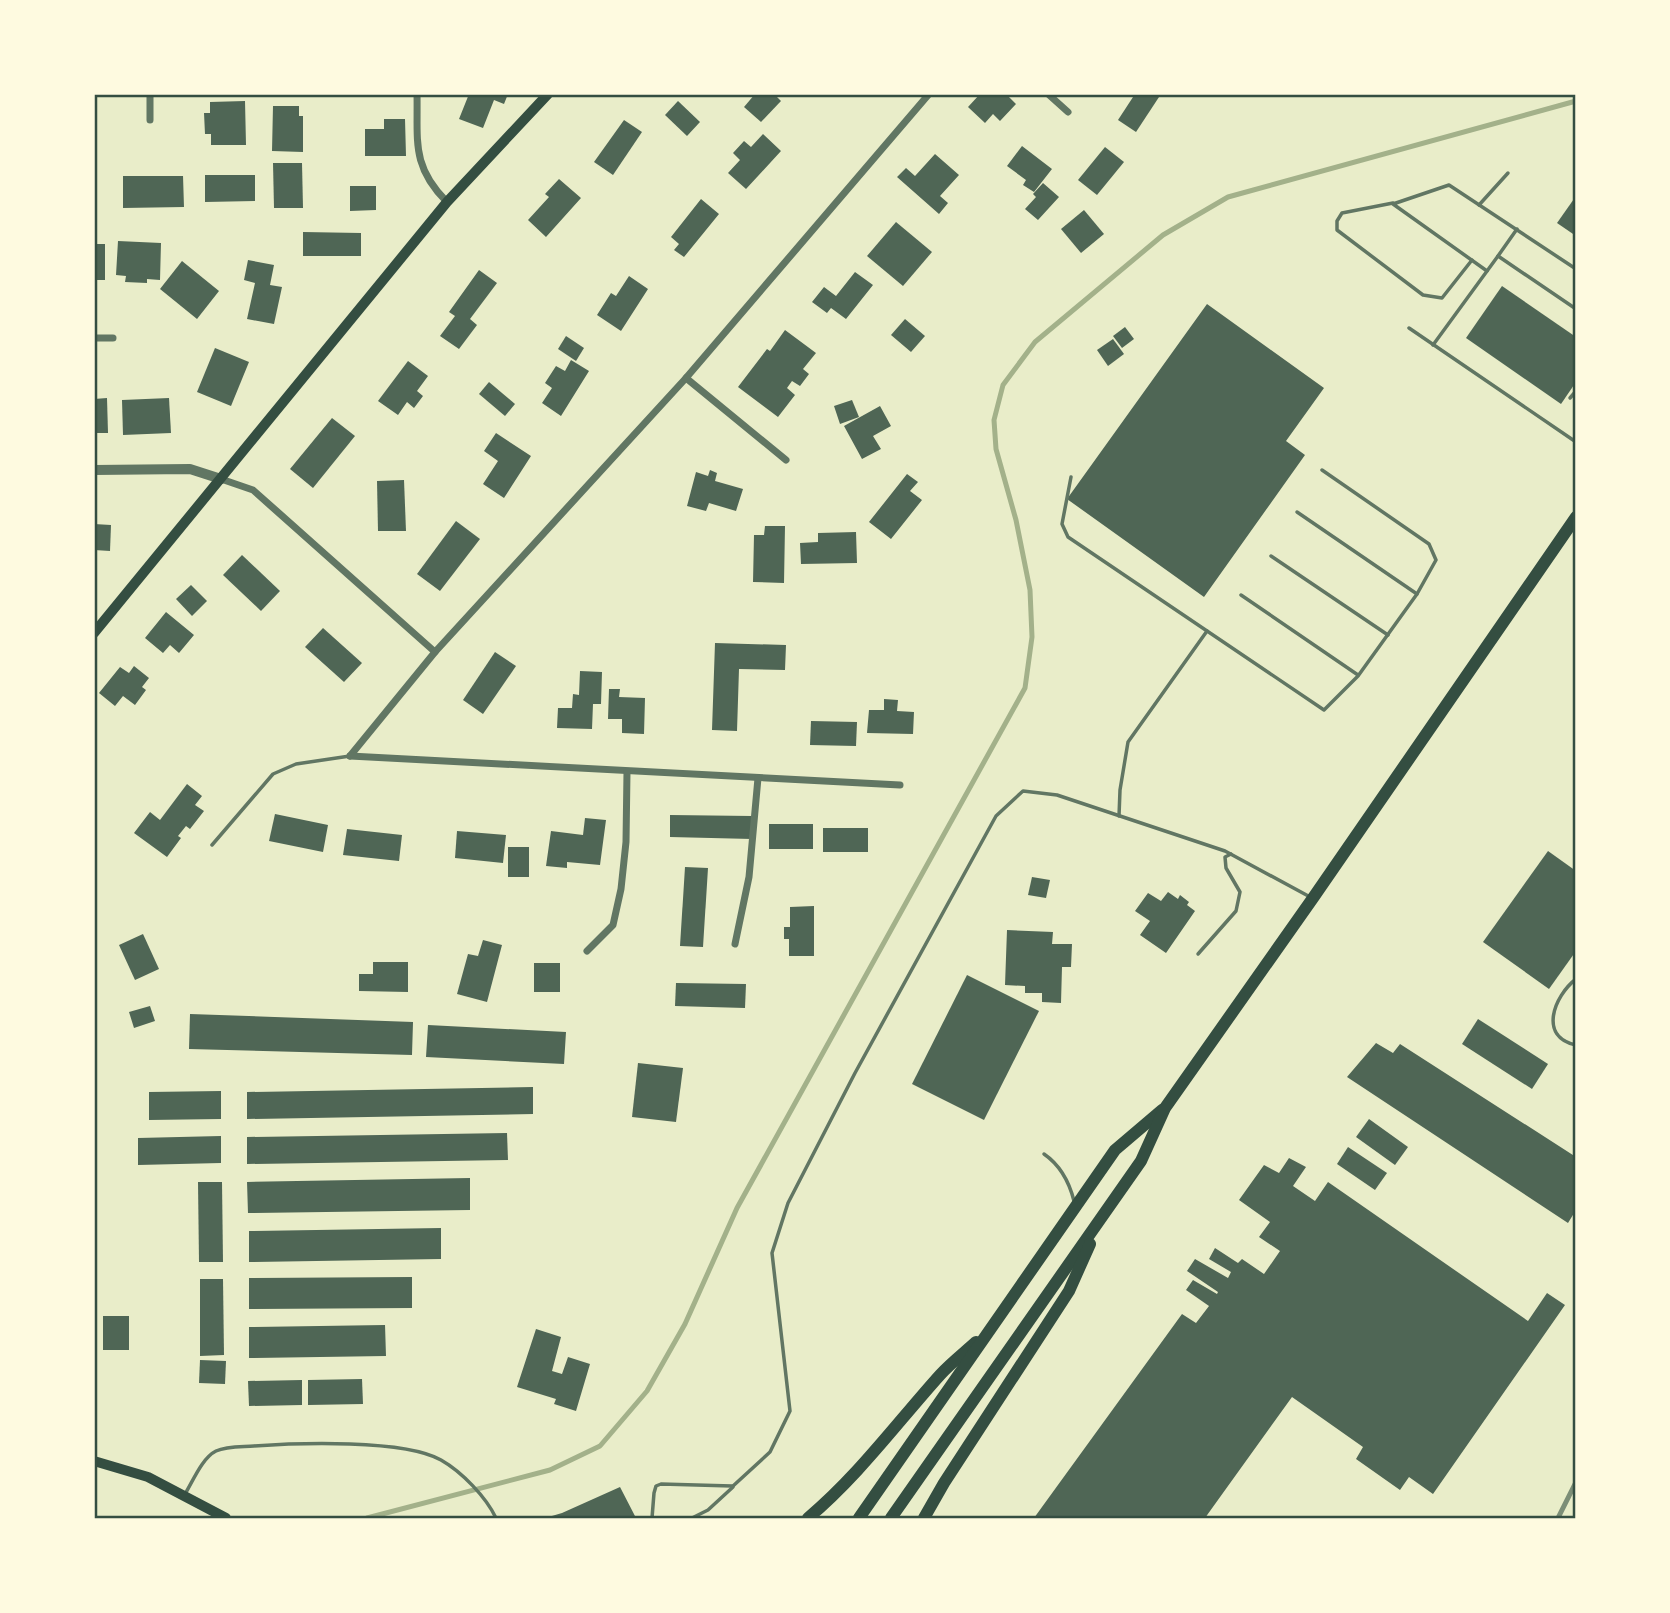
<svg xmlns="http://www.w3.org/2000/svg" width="1670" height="1613" font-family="Montserrat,sans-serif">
<rect width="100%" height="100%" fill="#e9edc9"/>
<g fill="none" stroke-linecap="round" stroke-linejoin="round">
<polyline stroke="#a3b18a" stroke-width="5" points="367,1518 550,1470 600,1446 647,1391 685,1324 737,1208 1025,688 1032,637 1030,590 1016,520 996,449 994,420 1003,385 1035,342 1163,235 1228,197 1576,101"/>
</g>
<g fill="#4f6655">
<polygon points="469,94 508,94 504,104 494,100 483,128 459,119"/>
<polygon points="755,94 774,94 781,101 761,122 744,107"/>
<polygon points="980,94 1006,94 1016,104 1000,121 993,114 985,123 968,107"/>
<polygon points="1135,94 1161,94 1136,132 1118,120"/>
<polygon points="245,101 246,145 211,145 211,134 205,134 204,113 210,113 210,102"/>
<polygon points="678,101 700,122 687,136 665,115"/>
<polygon points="273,106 299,106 299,116 303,116 303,152 272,151"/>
<polygon points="384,119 405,119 406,156 365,156 365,129 384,129"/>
<polygon points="624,120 642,132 613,175 594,162"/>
<polygon points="763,134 781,151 746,189 728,173 740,160 733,153 744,141 751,147"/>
<polygon points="1022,146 1052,169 1034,192 1023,185 1026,180 1007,166"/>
<polygon points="1105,147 1124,162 1097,195 1078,180"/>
<polygon points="935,154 959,175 940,196 948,203 939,214 897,177 906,168 915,176"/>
<polygon points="273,163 302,163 303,208 274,208"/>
<polygon points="205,175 255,175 255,201 205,202"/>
<polygon points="123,176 183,176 184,207 123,208"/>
<polygon points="559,179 581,198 546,237 528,220 549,197 545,194"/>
<polygon points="1043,183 1059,197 1038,220 1025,209 1036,197 1033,194"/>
<polygon points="350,186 376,186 376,210 350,211"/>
<polygon points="1576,196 1576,236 1557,223"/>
<polygon points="701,199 719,214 684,257 674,250 679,244 671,237"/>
<polygon points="1084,210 1104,234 1081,253 1061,229"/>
<polygon points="896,222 932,252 903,286 867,256"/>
<polygon points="303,232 361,233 361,256 303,256"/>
<polygon points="118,241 161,243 160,280 147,279 147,283 125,282 126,276 116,275"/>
<rect x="94" y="244" width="11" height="36"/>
<polygon points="248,260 274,265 270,285 282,287 274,324 247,319 255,283 244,280"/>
<polygon points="182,261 219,291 197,319 160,289"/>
<polygon points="479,270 497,283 470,319 477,325 459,349 440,336 455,316 449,312"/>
<polygon points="855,272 873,285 846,319 831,308 827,313 812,302 824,287 836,296"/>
<polygon points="629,276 648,289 621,331 597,315 611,293 616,296"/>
<polygon points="1502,286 1576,337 1576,382 1561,404 1466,338"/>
<polygon points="1207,304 1324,388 1286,441 1305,455 1204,597 1067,499"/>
<polygon points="905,319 925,336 911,352 891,335"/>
<polygon points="1125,327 1134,339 1122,348 1113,336"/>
<polygon points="785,330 816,353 803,369 809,374 800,386 792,381 787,388 795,395 778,417 738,387 767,349 770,351"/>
<polygon points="566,336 584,348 576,361 558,349"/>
<polygon points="1113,339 1124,354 1108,366 1097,350"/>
<polygon points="215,348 249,362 231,406 197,392"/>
<polygon points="571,360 589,371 561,416 542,403 552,388 545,383 556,366 565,371"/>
<polygon points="408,361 428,376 417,391 423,396 414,408 407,402 398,415 378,401"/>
<polygon points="489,382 515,404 505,416 479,394"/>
<polygon points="107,398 108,433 94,433 94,399"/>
<polygon points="169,398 171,433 123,435 122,400"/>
<polygon points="852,400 859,417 840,424 834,406"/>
<polygon points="880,406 891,426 873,436 881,449 862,459 844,426"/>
<polygon points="332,418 355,436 313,488 290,469"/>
<polygon points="496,433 531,456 504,498 483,484 498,461 484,451"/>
<polygon points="710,470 717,473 715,481 743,489 736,511 709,503 706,511 687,506 696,472 708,476"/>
<polygon points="907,474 918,482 910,491 922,500 891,539 869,522"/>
<polygon points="404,480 406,531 378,531 377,481"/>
<polygon points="456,521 480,539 440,591 417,574"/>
<polygon points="94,524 111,525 110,551 94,550"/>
<polygon points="765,526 785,526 784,583 753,582 754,535 764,535"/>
<polygon points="856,532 857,563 801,564 800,543 818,542 818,533"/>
<polygon points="242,555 280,591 261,611 223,575"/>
<polygon points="191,585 207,601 192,616 176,599"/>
<polygon points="166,612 194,635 179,653 170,645 163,653 145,638"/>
<polygon points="323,628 362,663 344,682 305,647"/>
<polygon points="715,643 786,645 785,670 739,669 737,731 712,730"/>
<polygon points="495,652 516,666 483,714 463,700"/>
<polygon points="134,666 149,678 142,687 146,690 135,705 123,696 115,706 99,693 120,667 129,673"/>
<polygon points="580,671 602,672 601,704 593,704 592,729 557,728 558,708 572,708 573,694 579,695"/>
<polygon points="609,689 620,689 619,697 645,698 644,734 622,733 622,719 608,719"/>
<polygon points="884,699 898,700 897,711 914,712 913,734 867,733 869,710 884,710"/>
<polygon points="811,721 857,722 856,746 810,745"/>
<polygon points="187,784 202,796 195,805 204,811 190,829 186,826 178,836 181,838 167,857 134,833 150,812 160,820"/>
<polygon points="275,814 328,825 323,852 269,841"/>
<polygon points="670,815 752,816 752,839 670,837"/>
<polygon points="585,818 606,820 600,865 567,862 567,868 546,866 551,831 583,835"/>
<rect x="769" y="824" width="44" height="25"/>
<rect x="823" y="828" width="45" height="24"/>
<polygon points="347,829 402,835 399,861 343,855"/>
<polygon points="457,831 506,835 503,863 455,858"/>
<rect x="508" y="847" width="21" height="30"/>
<polygon points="1548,851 1576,871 1576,951 1549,989 1483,942"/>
<polygon points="685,867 708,868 703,947 680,946"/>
<polygon points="1032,877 1050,880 1046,898 1028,895"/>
<polygon points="1168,892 1178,899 1180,895 1189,902 1187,905 1195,911 1166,953 1140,935 1150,921 1135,911 1148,893 1161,901"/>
<polygon points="814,906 814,956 789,956 789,939 784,939 784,927 790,927 790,907"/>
<polygon points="1007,930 1053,932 1052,944 1072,944 1071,967 1062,967 1061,1003 1042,1002 1042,993 1025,993 1025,986 1005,985"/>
<polygon points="143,934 159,969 135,980 119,945"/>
<polygon points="483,940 502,945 487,1002 457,994 468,954 478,956"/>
<polygon points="373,962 408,962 408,992 359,991 359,974 373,974"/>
<rect x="534" y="963" width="26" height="29"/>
<polygon points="967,975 1039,1011 984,1120 912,1084"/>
<polygon points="676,983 746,984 745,1008 675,1006"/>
<polygon points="150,1006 155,1021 134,1028 129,1012"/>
<polygon points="190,1014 413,1022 412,1055 189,1049"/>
<polygon points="1478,1019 1548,1064 1532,1089 1462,1044"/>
<polygon points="428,1025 566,1032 564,1064 426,1057"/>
<polygon points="1376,1043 1393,1053 1400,1044 1576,1157 1576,1210 1568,1223 1347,1077"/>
<polygon points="638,1063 683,1068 676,1122 632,1117"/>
<polygon points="533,1087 533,1114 247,1119 247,1092"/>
<polygon points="221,1091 221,1119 149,1120 149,1092"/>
<polygon points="1369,1119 1408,1147 1395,1165 1356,1137"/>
<polygon points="507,1133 508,1160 247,1164 247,1137"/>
<polygon points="221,1136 221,1163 138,1165 138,1138"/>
<polygon points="1348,1147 1387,1173 1375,1190 1337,1164"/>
<polygon points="1289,1158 1306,1167 1293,1186 1315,1201 1328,1182 1528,1321 1547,1293 1565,1305 1433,1494 1409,1477 1400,1490 1356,1459 1363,1447 1292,1397 1205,1518 1034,1518 1182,1314 1196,1323 1209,1306 1186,1290 1193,1280 1217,1294 1218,1292 1187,1271 1195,1259 1228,1278 1231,1272 1209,1259 1215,1248 1238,1263 1242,1259 1264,1274 1280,1251 1259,1237 1270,1222 1239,1200 1264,1165 1279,1173"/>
<polygon points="470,1178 470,1210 248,1213 247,1182"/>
<polygon points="198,1182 222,1182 223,1262 199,1262"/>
<polygon points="441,1228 441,1259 249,1262 249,1231"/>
<polygon points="412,1277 412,1308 249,1309 249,1278"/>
<polygon points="200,1279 223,1279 224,1355 200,1356"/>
<rect x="103" y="1316" width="26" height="34"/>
<polygon points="385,1325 386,1356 249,1358 249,1327"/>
<polygon points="536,1329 561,1337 552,1371 562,1374 568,1357 590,1364 576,1411 554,1404 556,1399 517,1387"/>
<polygon points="200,1360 226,1361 225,1384 199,1383"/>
<polygon points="362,1379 363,1404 308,1405 308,1380"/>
<polygon points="302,1380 302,1405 249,1406 248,1381"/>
<polygon points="620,1487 636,1518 545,1518 562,1513"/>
</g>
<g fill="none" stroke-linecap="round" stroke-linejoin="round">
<g stroke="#617663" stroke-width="3.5">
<polyline points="1393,203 1342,213 1337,221 1337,230 1423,295 1442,298 1472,260"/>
<polyline points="1479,205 1508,173"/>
<polyline points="1498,256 1517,229"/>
<polyline points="1487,271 1393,204 1449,185 1576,269"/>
<polyline points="1409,328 1576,442"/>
<polyline points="1433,345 1498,256 1576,309"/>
<polyline points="1570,398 1576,391"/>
<polyline points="1071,477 1062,524 1068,537 1324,710 1358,676 1417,594 1436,560 1429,544 1322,470"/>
<polyline points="1297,512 1417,594"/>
<polyline points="1271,556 1388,635"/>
<polyline points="1241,595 1358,675"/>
<polyline points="1119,816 1120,790 1128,742 1207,631"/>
<polyline points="212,845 273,774 296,764 350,756"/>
<polyline points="1198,954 1236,911 1240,892 1226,868 1225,857 1231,854"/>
<path d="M1576,979C1554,996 1538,1037 1576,1045"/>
<path d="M1044,1154C1060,1165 1069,1181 1074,1201"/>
<polyline points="733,1486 770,1452 790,1411 772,1253 788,1203 855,1073 996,816 1023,791 1057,795 1225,851 1312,898"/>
<path d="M185,1494C193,1481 202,1458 216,1451C227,1446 242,1447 254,1446C297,1443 404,1439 441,1460C462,1472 486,1497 496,1518"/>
<polyline points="652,1518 654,1493 656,1486 661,1484 732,1486"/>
<polyline points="692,1518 708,1510 733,1487"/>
</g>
<g stroke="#617663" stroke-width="7">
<polyline points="150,94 150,120"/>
<path d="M417,94C418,141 411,166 447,202"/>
<polyline points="1048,94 1068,112"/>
<polyline points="94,338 113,338"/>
<polyline points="686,378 786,460"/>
<polyline points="221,479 253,490 435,652"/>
<polyline points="350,756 435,652 686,378 929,94"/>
<polyline points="350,756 900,785"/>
<polyline points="735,944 749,877 758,778"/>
<polyline points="587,951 613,925 621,889 626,842 627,772"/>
</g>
<polyline stroke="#617663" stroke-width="10" points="94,470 190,469 221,479"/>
<g stroke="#344e41" stroke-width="10">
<polyline points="94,633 447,202 548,94"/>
<polyline points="94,1461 148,1477 226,1518"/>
</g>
<g stroke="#344e41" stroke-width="12">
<path d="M808,1518C858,1476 896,1424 940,1375C951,1363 964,1353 976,1342"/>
<polyline points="859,1518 1115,1150 1162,1110"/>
<polyline points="891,1518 1141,1161 1165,1108 1313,898 1576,517"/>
<polyline points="924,1518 944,1483 1069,1291 1090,1244"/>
</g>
<polyline stroke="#7c8e77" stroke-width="5" points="1558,1518 1576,1482"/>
</g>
<rect width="1670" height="1613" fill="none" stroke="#fefae0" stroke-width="192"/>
<rect x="96" y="96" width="1478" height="1421" fill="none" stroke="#344e41" stroke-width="2.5"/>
</svg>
